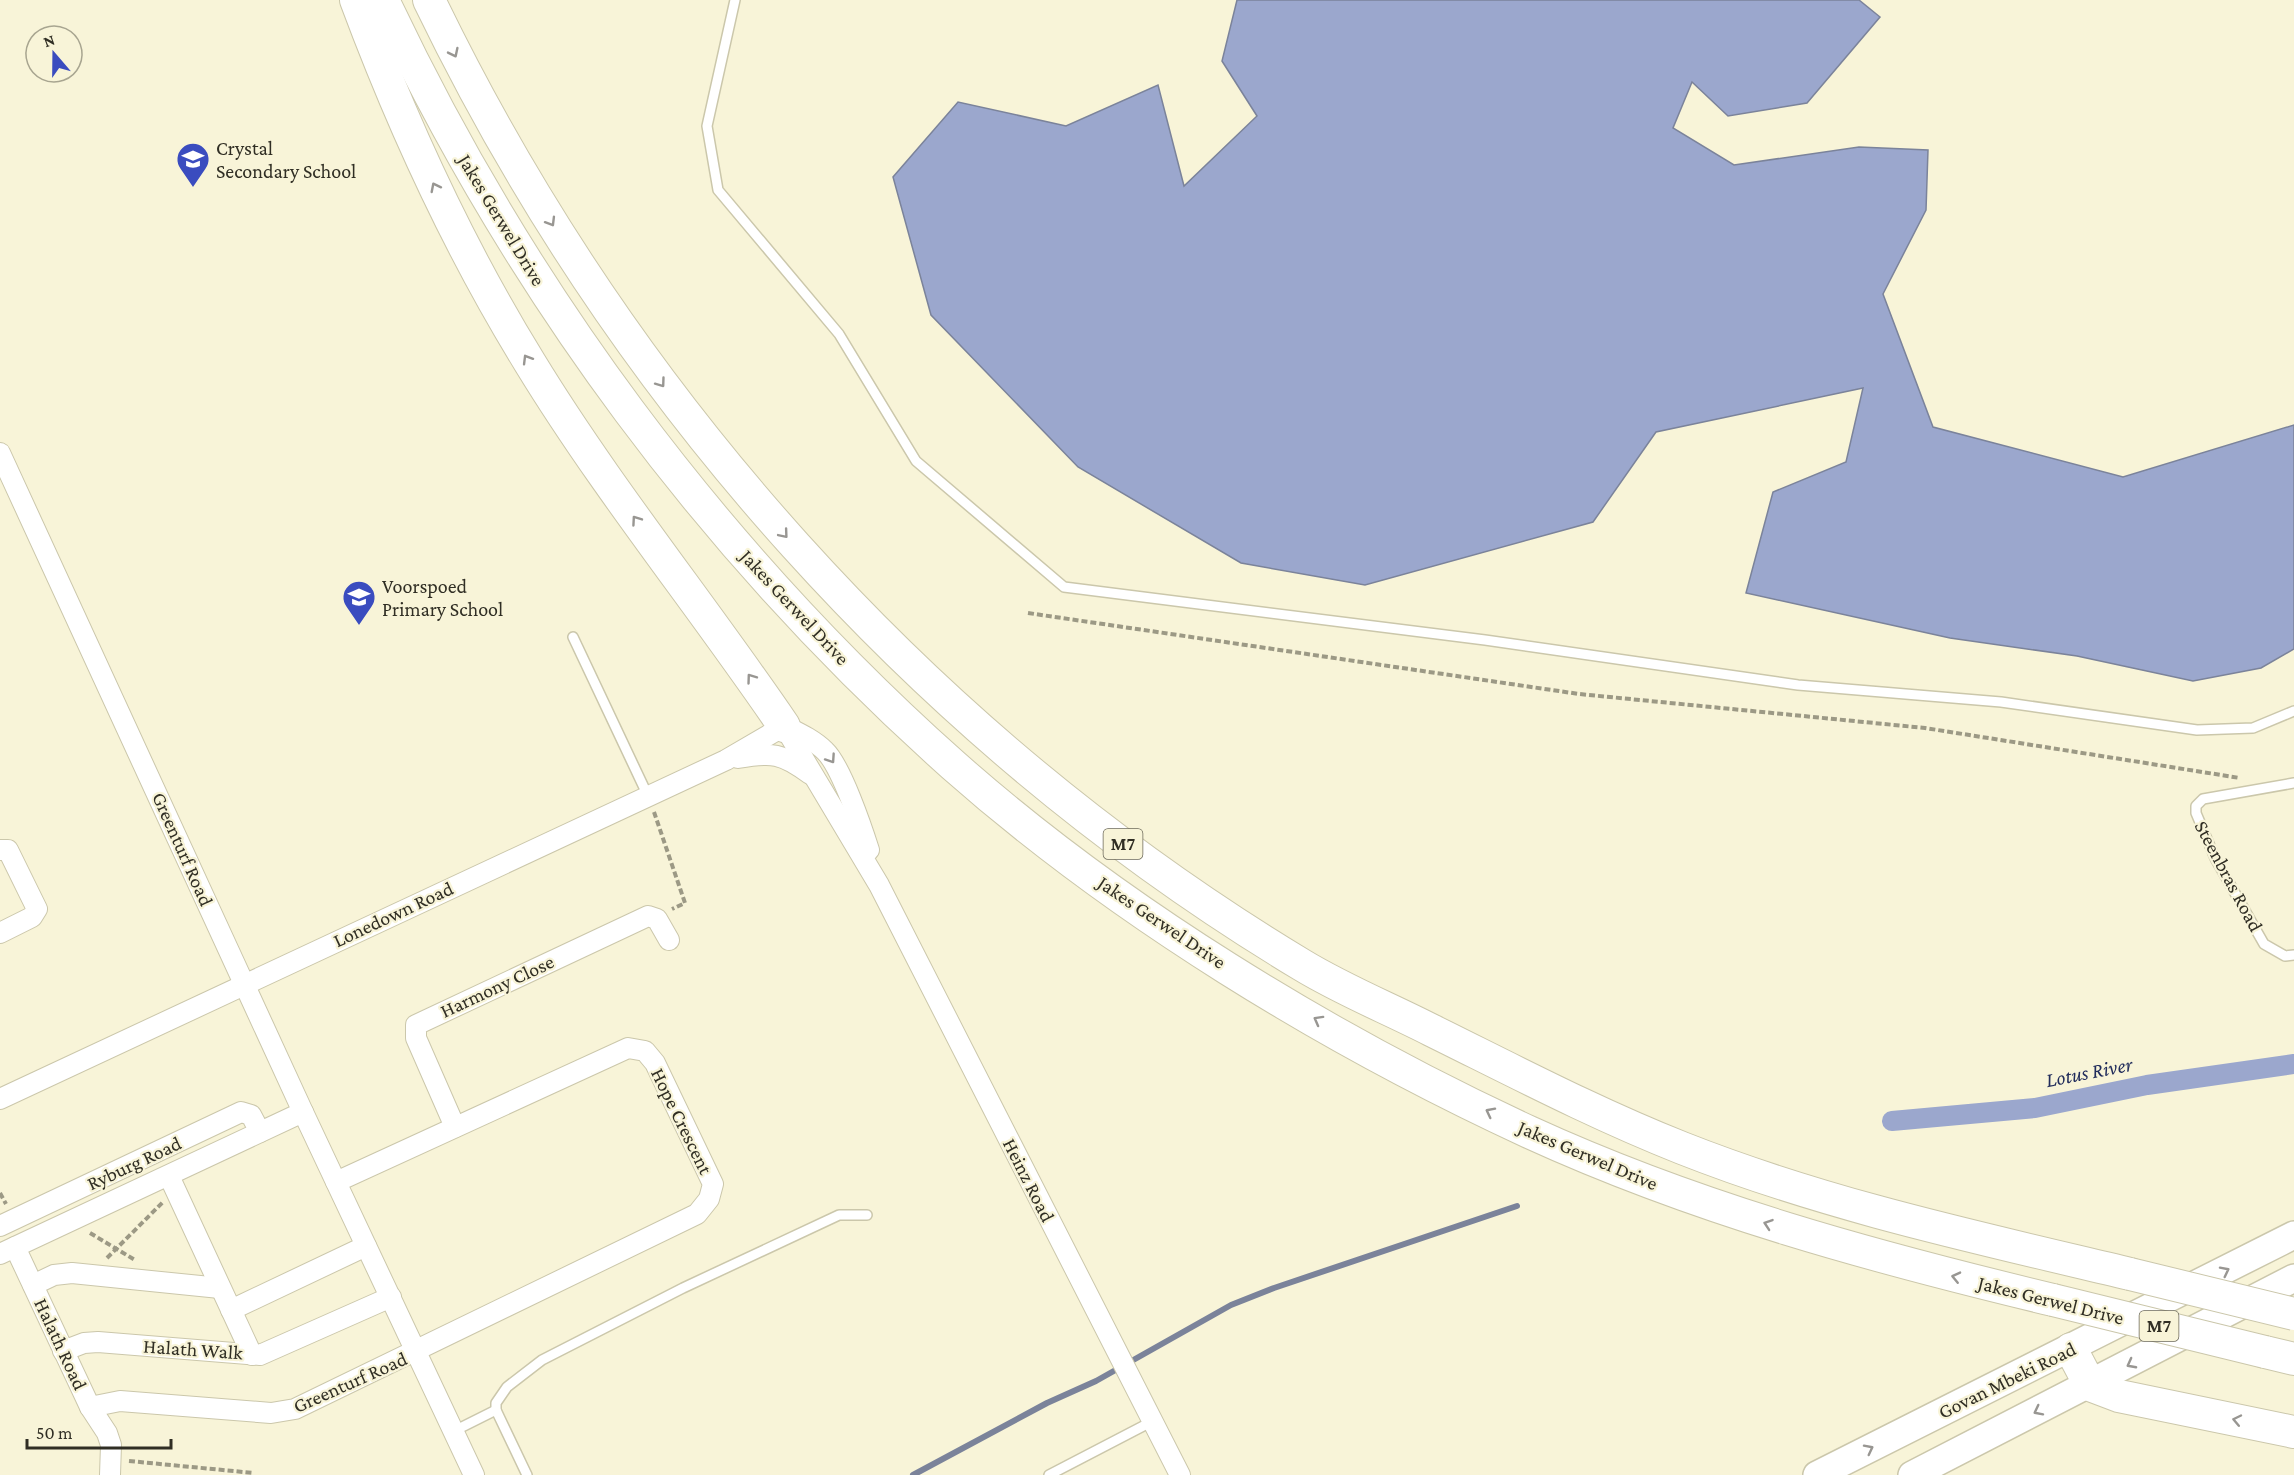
<svg xmlns="http://www.w3.org/2000/svg" width="2294" height="1475" font-family="'Crimson Pro',serif">
<rect width="100%" height="100%" fill="#f8f4d8"/>
<polygon fill="#9ba7cd" stroke="#7b839a" stroke-width="1.5" points="1237,0 1859,0 1880,17 1807,103 1728,116 1692,82 1673,128 1734,165 1859,147 1928,150 1926,210 1883,294 1933,427 2123,477 2294,425 2294,649 2261,668 2193,681 2077,656 1950,638 1746,593 1773,492 1846,462 1863,388 1656,432 1593,522 1365,585 1241,563 1078,467 931,315 893,177 958,102 1066,126 1158,85 1184,186 1257,116 1222,61"/>
<g fill="none" stroke-linecap="round" stroke-linejoin="round">
<polyline stroke="#7b839a" stroke-width="6" points="913,1475 1047,1403 1096,1381 1231,1305 1274,1288 1517,1206"/>
<polyline stroke="#9ba7cd" stroke-width="20" points="1892,1121 2035,1108 2147,1085 2294,1064"/>
<defs>
<g id="service">
<polyline points="735,0 707,126 718,190 839,334 916,461 1064,587 1485,640 1798,685 2001,702 2197,730 2253,728 2294,711"/>
<polyline points="573,637 648,796"/>
<polyline points="2294,783 2203,799 2196,806 2196,813 2215,858 2264,944 2285,956 2294,955"/>
<polyline points="454,1431 496,1410"/>
<polyline points="527,1475 496,1410 496,1403 507,1387 542,1360 683,1288 839,1215 867,1215"/>
<polyline points="1049,1475 1151,1422"/>
</g>
<g id="minor">
<polyline points="0,453 303,1112 474,1475"/>
<polyline points="784,726 879,885 1180,1475"/>
<path d="M785,726C799,733 814,740 825,751C841,766 862,828 869,850"/>
<path d="M738,758C772,752 782,753 810,774"/>
<polyline points="0,850 8,850 37,909 32,917 0,933"/>
<polyline points="0,1099 726,760 784,726"/>
<polyline points="455,1127 416,1038 416,1025 648,916 657,919 669,940"/>
<polyline points="169,1176 252,1355"/>
<polyline points="0,1226 241,1112 251,1115 260,1132"/>
<polyline points="15,1247 90,1407 107,1433 111,1445 110,1475"/>
<polyline points="0,1254 303,1112"/>
<polyline points="33,1285 54,1275 72,1273 220,1288"/>
<polyline points="231,1310 366,1246"/>
<polyline points="63,1351 84,1343 98,1342 260,1355 391,1297"/>
<polyline points="90,1407 120,1401 271,1413 295,1409 697,1214 709,1199 713,1184 655,1063 645,1051 628,1048 336,1182"/>
</g>
<g id="secondary">
<polyline points="1817,1475 2294,1235"/>
<polyline points="1912,1475 2294,1278"/>
</g>
<g id="trunk">
<path d="M356,0C403,126 459,248 530,363C607,489 701,604 784,726"/>
<path d="M383,0C520,291 713,551 953,765C1119,912 1328,1039 1529,1132C1697,1209 1874,1257 2053,1300"/>
<path d="M429,0C620,396 925,738 1302,965C1343,990 1388,1008 1431,1030C1514,1071 1596,1114 1682,1148C1826,1205 1979,1238 2130,1274"/>
<polyline points="2071,1349 2090,1385 2119,1396 2294,1432"/>
<polyline points="2265,1352 2294,1359"/>
</g>
</defs>
<use href="#service" stroke="#cbc7ab" stroke-width="12"/>
<use href="#minor" stroke="#cbc7ab" stroke-width="22"/>
<use href="#secondary" stroke="#cbc7ab" stroke-width="30"/>
<use href="#trunk" stroke="#cbc7ab" stroke-width="34"/>
<g stroke="#9c9985" stroke-width="4" stroke-dasharray="6 3" stroke-linecap="butt">
<polyline points="1028,613 1579,694 1925,728 2240,778"/>
<polyline points="654,812 685,903 672,909"/>
<polyline points="0,1193 6,1204"/>
<polyline points="90,1233 135,1260"/>
<polyline points="107,1258 163,1202"/>
<polyline points="129,1461 254,1473"/>
</g>
<use href="#service" stroke="#fff" stroke-width="9"/>
<use href="#minor" stroke="#fff" stroke-width="20"/>
<use href="#secondary" stroke="#fff" stroke-width="27"/>
<use href="#trunk" stroke="#fff" stroke-width="32"/>
<defs>
<g id="trunk-bridge">
<polyline points="2130,1274 2294,1314"/>
<polyline points="2053,1300 2265,1352"/>
</g>
</defs>
<use href="#trunk-bridge" stroke="#cbc7ab" stroke-width="34" stroke-linecap="butt"/>
<use href="#trunk-bridge" stroke="#fff" stroke-width="32"/>
</g>
<defs><path id="oneway-chevron" d="M-2-3.5L2.5 0L-2 3.5" fill="none" stroke-width="1.6" stroke-linecap="round" stroke-linejoin="round" transform="scale(1.5)"/></defs>
<g stroke="#989692">
<use href="#oneway-chevron" transform="translate(454 53) rotate(64)"/>
<use href="#oneway-chevron" transform="translate(435 187) rotate(-117)"/>
<use href="#oneway-chevron" transform="translate(551 222) rotate(59)"/>
<use href="#oneway-chevron" transform="translate(527 359) rotate(-121)"/>
<use href="#oneway-chevron" transform="translate(661 383) rotate(54)"/>
<use href="#oneway-chevron" transform="translate(636 520) rotate(-125)"/>
<use href="#oneway-chevron" transform="translate(784 534) rotate(50)"/>
<use href="#oneway-chevron" transform="translate(751 678) rotate(-126)"/>
<use href="#oneway-chevron" transform="translate(831 759) rotate(56)"/>
<use href="#oneway-chevron" transform="translate(1318 1020) rotate(-151)"/>
<use href="#oneway-chevron" transform="translate(1490 1112) rotate(-153)"/>
<use href="#oneway-chevron" transform="translate(1768 1224) rotate(-161)"/>
<use href="#oneway-chevron" transform="translate(2225 1271) rotate(-27)"/>
<use href="#oneway-chevron" transform="translate(1956 1277) rotate(-167)"/>
<use href="#oneway-chevron" transform="translate(2131 1364) rotate(152)"/>
<use href="#oneway-chevron" transform="translate(2038 1411) rotate(153)"/>
<use href="#oneway-chevron" transform="translate(2237 1420) rotate(-168)"/>
<use href="#oneway-chevron" transform="translate(1869 1449) rotate(-27)"/>
</g>
<defs>
<symbol id="school-pin" viewBox="-11 -11 22 30"><path d="M0 17L-7.5 6A9.5 9.5 0 1 1 7.5 6Z" fill="#3a4cbf" stroke="#f8f4d8"/><path d="M0-5L7-2L0 1L-7-2ZM-4 1L0 2.5L4 1V4Q0 6-4 4Z" fill="#fff"/></symbol>
</defs>
<g fill-rule="evenodd">
<use href="#school-pin" x="174" y="140" width="38" height="52"/>
<use href="#school-pin" x="340" y="578" width="38" height="52"/>
</g>
<g text-anchor="middle" dominant-baseline="central" stroke-width="4.5" stroke-linejoin="round" paint-order="stroke">
<g fill="#f8f4d8" stroke="#6c695a" stroke-width="1.5">
<rect x="1103.5" y="829" width="39" height="30" rx="4.5"/>
<rect x="2139.5" y="1311" width="39" height="30" rx="4.5"/>
</g>
<g font-size="18" font-weight="bold" fill="#302e24">
<text x="1123" y="844">M7</text>
<text x="2159" y="1326">M7</text>
</g>
<g font-size="20" fill="#302e24" stroke="#f8f4d8" text-anchor="start">
<text x="216" y="148">Crystal<tspan x="216" dy="23">Secondary School</tspan></text>
<text x="382" y="586">Voorspoed<tspan x="382" dy="23">Primary School</tspan></text>
</g>
<g font-size="20" fill="#302e24" stroke="#f8f4d8">
<text transform="translate(502 220) rotate(59)">Jakes Gerwel Drive</text>
<text transform="translate(795 607) rotate(47)">Jakes Gerwel Drive</text>
<text transform="translate(183 849) rotate(66)">Greenturf Road</text>
<text transform="translate(2229 876) rotate(62)">Steenbras Road</text>
<text transform="translate(393 914) rotate(-25)">Lonedown Road</text>
<text transform="translate(1162 922) rotate(34)">Jakes Gerwel Drive</text>
<text transform="translate(497 986) rotate(-25)">Harmony Close</text>
<text transform="translate(682 1121) rotate(64)">Hope Crescent</text>
<text transform="translate(1588 1155) rotate(23)">Jakes Gerwel Drive</text>
<text transform="translate(134 1163) rotate(-25)">Ryburg Road</text>
<text transform="translate(1029 1180) rotate(63)">Heinz Road</text>
<text transform="translate(2051 1300) rotate(14)">Jakes Gerwel Drive</text>
<text transform="translate(61 1344) rotate(65)">Halath Road</text>
<text transform="translate(193 1349) rotate(4)">Halath Walk</text>
<text transform="translate(2007 1380) rotate(-26)">Govan Mbeki Road</text>
<text transform="translate(350 1382) rotate(-24)">Greenturf Road</text>
</g>
<g font-size="21" font-style="italic" fill="#212c5b" stroke="#f8f4d8">
<text transform="translate(2089 1072) rotate(-11)">Lotus River</text>
</g>
</g>
<g transform="translate(54 54) rotate(340)"><circle r="28" fill="#f8f4d8" stroke="#a8a590" stroke-width="1.5"/>
<path d="M0-4.5L10 22L0 15L-10 22Z" fill="#3a4cbf"/>
<text y="-9" font-size="16" font-weight="bold" text-anchor="middle" fill="#302e24">N</text>
</g>
<path d="M27 1439v9h144v-9" fill="none" stroke="#302e24" stroke-width="3"/>
<text x="36" y="1439" font-size="18" fill="#302e24" stroke="#f8f4d8" stroke-width="4.5" paint-order="stroke">50 m</text>
</svg>
